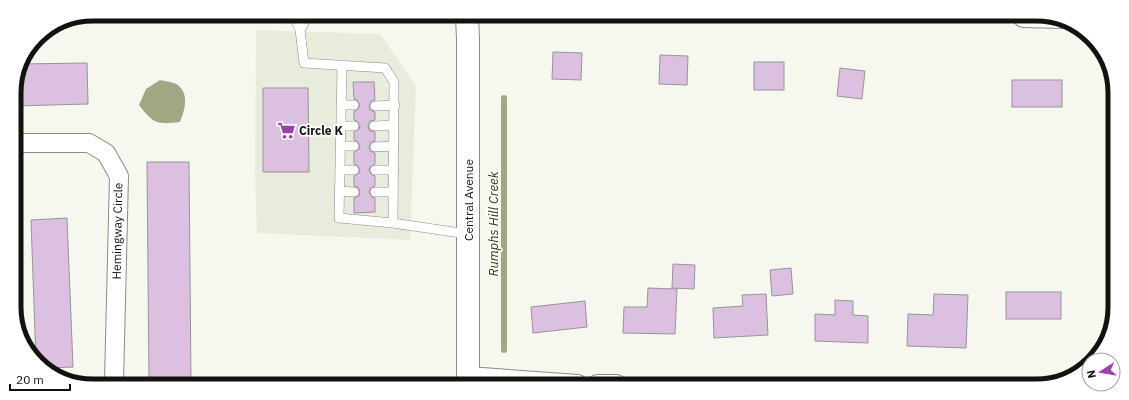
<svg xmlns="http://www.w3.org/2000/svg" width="1129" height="400" font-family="'IBM Plex Sans',sans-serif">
<rect width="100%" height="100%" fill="#f6f8ef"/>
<polygon fill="#e8ecdc" points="256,30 380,34 416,86 410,240 257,233 255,173"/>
<path fill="#a0a883" d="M160,80C165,81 172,82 176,84C190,92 185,110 180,122C156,125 153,123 139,105L146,89Z"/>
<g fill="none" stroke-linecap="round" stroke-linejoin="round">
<polyline stroke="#a0a883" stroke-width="6" points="504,350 504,98"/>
</g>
<g fill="#dbc0e0" stroke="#989399">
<polygon points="553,52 582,53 581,80 552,79"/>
<polygon points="660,55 688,56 687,85 659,84"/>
<rect x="754" y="62" width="30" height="28"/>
<polygon points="87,63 88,104 14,106 14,87 20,64"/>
<polygon points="840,68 865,71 862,99 837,96"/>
<rect x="1012" y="80" width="50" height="27"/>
<polygon points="353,82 374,82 375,100 371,101 369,106 370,110 375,112 375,120 370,121 368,126 369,130 375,132 375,141 371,142 369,147 370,151 375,153 375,164 370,167 369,170 372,175 375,176 375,186 370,189 369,192 372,197 375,198 375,212 354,213 354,198 359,196 360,192 358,187 354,186 354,176 359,173 360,170 357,165 354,164 354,152 359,149 360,146 357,141 354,140 354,132 359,129 360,126 357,121 354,120 354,111 357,110 360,105 357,100 354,99"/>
<polygon points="263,88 308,88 309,172 263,172"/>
<polygon points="147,162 189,162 191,382 149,382"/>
<polygon points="67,218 73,367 46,368 36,361 31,220"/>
<polygon points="673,264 695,265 694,289 672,288"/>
<polygon points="791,268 793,294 772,296 770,270"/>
<polygon points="648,288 677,289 675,334 623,333 624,307 647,307"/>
<rect x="1006" y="292" width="55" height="27"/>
<polygon points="766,294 768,335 714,338 713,308 743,306 742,295"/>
<polygon points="934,294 968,295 966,348 907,346 908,314 933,315"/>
<polygon points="835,300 853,301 853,315 868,316 868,343 815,341 815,314 835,315"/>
<polygon points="585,301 587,327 533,333 531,307"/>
</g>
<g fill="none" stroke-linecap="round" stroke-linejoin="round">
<defs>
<g id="lane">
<polyline points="293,15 300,30 304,63 385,68 394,82 393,223 467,234"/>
<polyline points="300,30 309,15"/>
<polyline points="342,66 339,218 393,223"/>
<polyline points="341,105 354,105"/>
<polyline points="375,106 395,105"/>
<polyline points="341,126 354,126"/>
<polyline points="374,126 394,125"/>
<polyline points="340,146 354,146"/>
<polyline points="375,147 394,146"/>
<polyline points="340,170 354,170"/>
<polyline points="375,170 394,170"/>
<polyline points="339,191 354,192"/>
<polyline points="375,192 393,192"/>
</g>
<g id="street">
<polyline points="1023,18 1063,19"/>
<polyline points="14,143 89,143 106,153 119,176 114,382"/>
<polyline points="468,376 578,384"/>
<polyline points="597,384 617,384"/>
</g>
<polyline id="secondary" points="467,16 468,39 468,384"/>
</defs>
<use href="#lane" stroke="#8b8d85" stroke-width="10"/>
<use href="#street" stroke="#8b8d85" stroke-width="20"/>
<use href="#secondary" stroke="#8b8d85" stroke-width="24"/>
<use href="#lane" stroke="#fff" stroke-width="9"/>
<use href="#street" stroke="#fff" stroke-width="18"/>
<use href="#secondary" stroke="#fff" stroke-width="22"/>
</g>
<defs>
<symbol id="supermarket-bare" viewBox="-9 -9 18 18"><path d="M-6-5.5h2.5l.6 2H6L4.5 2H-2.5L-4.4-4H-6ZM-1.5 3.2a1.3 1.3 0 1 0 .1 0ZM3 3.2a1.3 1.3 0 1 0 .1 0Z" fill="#9c41ac" stroke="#fff" stroke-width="2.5" paint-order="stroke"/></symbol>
</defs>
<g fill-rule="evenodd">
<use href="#supermarket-bare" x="274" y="118" width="25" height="25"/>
</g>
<g text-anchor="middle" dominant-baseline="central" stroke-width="3.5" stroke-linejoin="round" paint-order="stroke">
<g font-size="12" font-weight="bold" fill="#121310" stroke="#fff" text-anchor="start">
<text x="299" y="130">Circle K</text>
</g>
<g font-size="12" fill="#121310" stroke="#fff">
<text transform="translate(468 200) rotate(-90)">Central Avenue</text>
<text transform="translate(117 231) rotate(-89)">Hemingway Circle</text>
</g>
<g font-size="13" font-style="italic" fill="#32390b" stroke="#fff">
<text transform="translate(493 224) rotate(-90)">Rumphs Hill Creek</text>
</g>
</g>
<path d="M0 0H1129V400H0ZM93 21H1036A72 72 0 0 1 1108 93V307A72 72 0 0 1 1036 379H93A72 72 0 0 1 21 307V93A72 72 0 0 1 93 21Z" fill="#fff" fill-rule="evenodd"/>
<path fill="none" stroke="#121310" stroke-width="5" d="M93 21H1036A72 72 0 0 1 1108 93V307A72 72 0 0 1 1036 379H93A72 72 0 0 1 21 307V93A72 72 0 0 1 93 21Z"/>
<g transform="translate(1101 372) rotate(258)"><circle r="19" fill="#ffffff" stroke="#a0a19f"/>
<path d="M0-3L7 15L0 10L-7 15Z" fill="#9c41ac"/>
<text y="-6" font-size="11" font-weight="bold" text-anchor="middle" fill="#121310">N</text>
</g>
<path d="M10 384v6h60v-6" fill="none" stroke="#121310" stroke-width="2"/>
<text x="16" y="384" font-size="12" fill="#121310" stroke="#ffffff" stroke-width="3" paint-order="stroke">20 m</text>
</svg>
